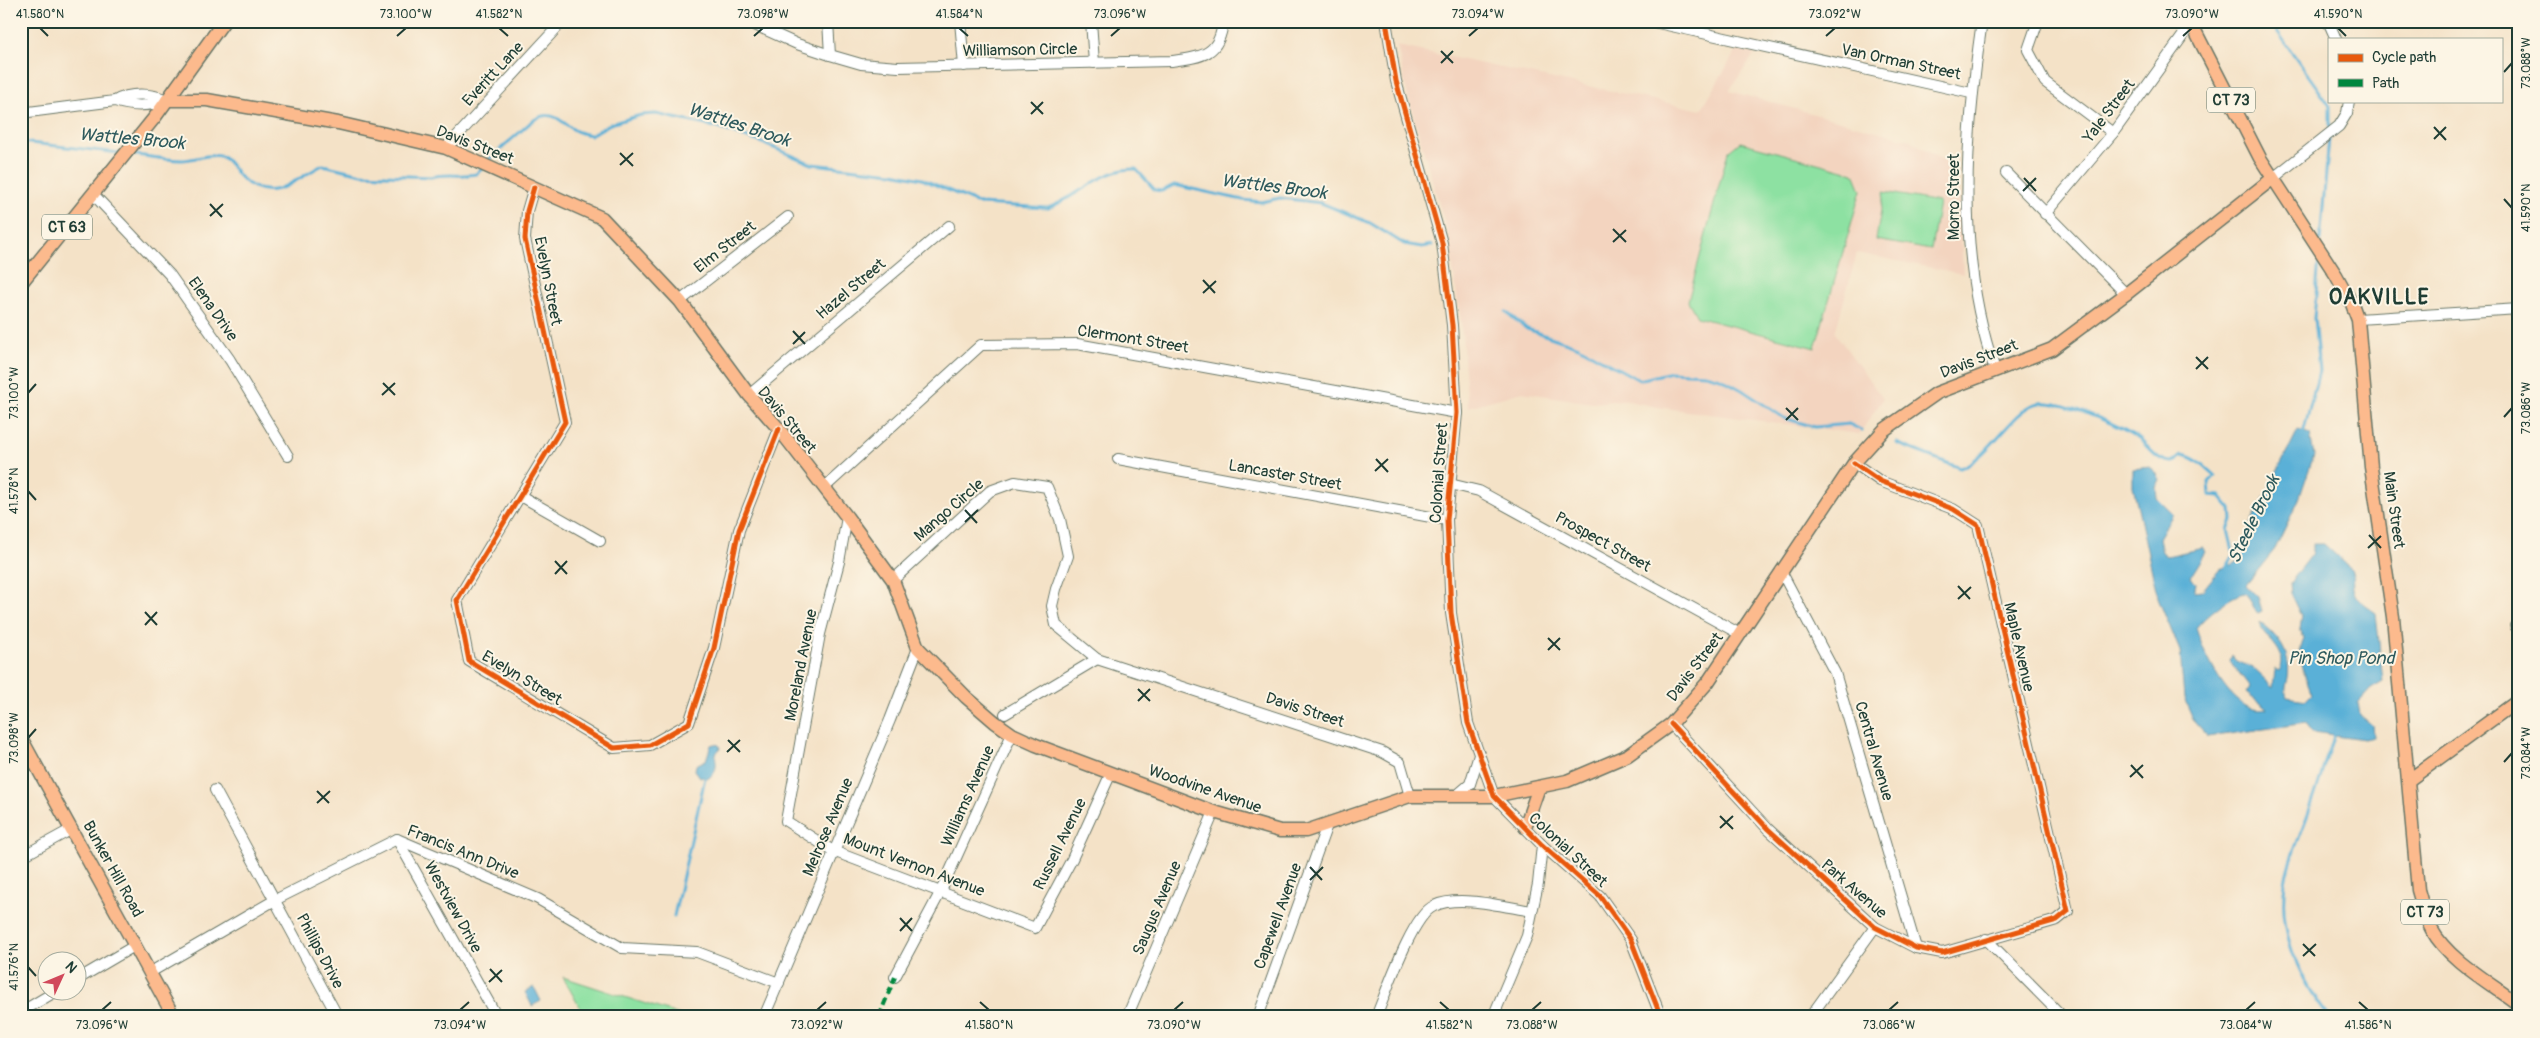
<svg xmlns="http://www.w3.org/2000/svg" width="2540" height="1038" font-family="Pangolin,sans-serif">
<rect width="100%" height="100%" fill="#fcf5e5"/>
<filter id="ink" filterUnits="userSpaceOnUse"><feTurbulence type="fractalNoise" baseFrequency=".02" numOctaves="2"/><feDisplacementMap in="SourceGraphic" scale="10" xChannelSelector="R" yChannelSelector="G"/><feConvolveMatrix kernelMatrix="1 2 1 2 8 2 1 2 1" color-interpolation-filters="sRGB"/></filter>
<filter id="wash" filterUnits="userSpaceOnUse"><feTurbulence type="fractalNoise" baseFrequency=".0096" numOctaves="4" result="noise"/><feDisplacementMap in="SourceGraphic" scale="20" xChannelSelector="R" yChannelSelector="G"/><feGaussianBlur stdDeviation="1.12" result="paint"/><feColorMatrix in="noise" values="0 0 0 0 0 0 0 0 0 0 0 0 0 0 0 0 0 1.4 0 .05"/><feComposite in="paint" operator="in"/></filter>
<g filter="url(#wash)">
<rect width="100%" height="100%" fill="#f4e2c7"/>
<polygon fill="#f3d4bf" points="1397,46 1701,110 1737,49 1755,53 1729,91 1910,140 1958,170 1963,274 1857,253 1835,333 1883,399 1859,434 1657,407 1624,400 1592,403 1522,392 1468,407 1461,322 1448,234 1408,97"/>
<g fill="#8de1a2" stroke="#568f6b">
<polygon points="1740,142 1854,173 1861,190 1815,348 1697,317 1688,301 1728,152"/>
<polygon points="1884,192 1939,202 1931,250 1876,240"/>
<polygon points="563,977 683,1016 683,1017 585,1017"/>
</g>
<g fill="#5ab0d7" stroke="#3c7686">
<path d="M2298,430L2310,434L2314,455L2299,499L2275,549L2246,585L2258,597L2262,611L2258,613C2252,609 2251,599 2245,593C2232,594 2204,617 2196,628C2204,655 2233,718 2267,709L2246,693L2250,687L2230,661L2232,655L2237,661L2253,668L2273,687L2275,669L2279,671C2291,651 2263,639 2259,622L2263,625C2280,638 2291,655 2288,677C2287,684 2284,690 2287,697L2306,700L2312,694L2298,657L2304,638L2300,629L2302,616L2291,593L2290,583L2313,553V544H2324L2353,571C2351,597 2356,599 2376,613L2383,682L2371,689L2358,703L2360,715L2372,725L2373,737L2364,739L2313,732L2306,723L2208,737L2195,723L2184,698L2180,651L2159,601L2154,581L2133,486V469L2150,467L2156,472L2160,481L2156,487L2157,498L2173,514L2159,538L2162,552L2167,556L2203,548L2206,552L2191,576L2196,583L2194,592L2202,591L2220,569L2238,562L2251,524Z"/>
<path d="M714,744L719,745L720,749C709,758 724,764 709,778L700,777L695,770L696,765L706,760L711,745Z"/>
<polygon points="534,987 541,1001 532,1006 525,992"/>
</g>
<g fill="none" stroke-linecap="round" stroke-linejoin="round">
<g stroke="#5ab0d7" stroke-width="3">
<polyline points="2270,21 2330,106 2330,129"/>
<polyline points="21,142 120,153"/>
<path d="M129,154C146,156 165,160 182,160C194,160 209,153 220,156C231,160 234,172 241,178C272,207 295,178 323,165L362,174L431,177C445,173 461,177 476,174L482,168"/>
<path d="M486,163C497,151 508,143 520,132C530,123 541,110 557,118C570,126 573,133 591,135L610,124L641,115L656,114L715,127L760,142L812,164L893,173L922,179L980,204L1048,208C1079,197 1103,167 1136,169L1155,190L1162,191L1174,185L1243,200L1262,202L1280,198L1321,203L1370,223L1404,244L1422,247L1432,245"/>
<polyline points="2320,241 2329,138"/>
<polyline points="1506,312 1527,329 1579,347 1639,380 1671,372 1705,374 1720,378 1742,390 1784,418 1815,427 1849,424 1861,430"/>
<polyline points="2303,434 2319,371 2314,318 2319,258"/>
<path d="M1896,443L1960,468C1990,457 2010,414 2035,404C2057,397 2121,426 2139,439C2150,448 2157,462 2173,462L2182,455C2196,457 2205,467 2215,476L2209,482L2210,495L2220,496L2231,509L2232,520L2228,530L2234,555L2225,570"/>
<polyline points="674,916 705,778"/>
<path d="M2330,1017C2295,975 2273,919 2289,865C2299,835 2313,806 2321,775C2323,764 2335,741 2334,732"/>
</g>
</g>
</g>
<g filter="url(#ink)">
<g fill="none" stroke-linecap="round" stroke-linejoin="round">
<defs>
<g id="minor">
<polyline points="746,21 797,44 830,55"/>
<path d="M828,21L830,55L861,64L898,67L1172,61C1202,57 1220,55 1223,21"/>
<polyline points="960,21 964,66"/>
<polyline points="1091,21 1094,63"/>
<polyline points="1386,21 1396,81 1442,243 1452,325 1457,413 1447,520 1451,613 1468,723 1494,796 1542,845 1600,896 1631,940 1661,1017"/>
<polyline points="1649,21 1971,93"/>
<path d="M1982,21C1965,138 1956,257 1995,370"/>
<polyline points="2038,21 2028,50 2045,82 2113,133"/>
<polyline points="2328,21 2336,39"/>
<path d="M115,101C131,107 151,107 167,100"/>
<path d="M21,113L115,101C130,92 151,93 167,100"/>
<polyline points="446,148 563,21"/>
<polyline points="2006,173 2126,294"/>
<polyline points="2272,179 2339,126 2347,113 2349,101"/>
<polyline points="534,187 527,211 525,239 565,422 457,600 469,661 614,748 650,745 689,723 714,648 739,530 779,429"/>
<polyline points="93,194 170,275 230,360 288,456"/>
<polyline points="2045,214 2113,133 2192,23"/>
<polyline points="680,301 788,217"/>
<polyline points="2358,319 2519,309"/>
<polyline points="749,395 949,226"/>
<polyline points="1118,459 1447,520"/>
<polyline points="1450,484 1479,491 1740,634"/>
<polyline points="825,487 981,345 1077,344 1457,413"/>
<polyline points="521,496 600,541"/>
<polyline points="847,517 839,562 820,634 786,821 833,851 1035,928 1072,859 1111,773"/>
<polyline points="1781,571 1835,673 1916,948"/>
<polyline points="893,580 990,491 1015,482 1047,487 1060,519 1068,556 1056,589 1052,606 1056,625 1097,659 1382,752 1400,762 1410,796"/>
<polyline points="2515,626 2519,624"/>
<polyline points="1005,714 1097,659"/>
<polyline points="1671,724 1768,829 1875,927 1916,948 1942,953 2057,920 2068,911 1978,525 1953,509 1880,481 1854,463"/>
<polyline points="215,790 338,1017"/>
<polyline points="1456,796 1470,784 1479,755"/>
<polyline points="397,839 497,1017"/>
<polyline points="21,857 72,829"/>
<polyline points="1986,939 2063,1017"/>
<polyline points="149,973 275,900 397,839 538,899 622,948 697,952 779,983"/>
<polyline points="895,977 941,891 1012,734"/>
<polyline points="78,979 136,945"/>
<polyline points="21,1012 58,990"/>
<polyline points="764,1017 890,720 918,648"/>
<polyline points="1127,1017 1214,812"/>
<polyline points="1258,1017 1327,825"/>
<path d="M1376,1017C1386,993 1412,915 1434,906C1459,894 1505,907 1532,911"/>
<polyline points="1493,1017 1527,936 1538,884 1542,845"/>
<polyline points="1810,1017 1875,927"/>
</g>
<g id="major">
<path d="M2190,21L2260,158L2336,275L2352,304L2358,320L2371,467L2393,617L2418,890C2422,903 2425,918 2432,930C2448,960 2492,984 2519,1005"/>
<polyline points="167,100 207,100 338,123 446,148 602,218 680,301 749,395 779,429 847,517 893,580 918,648 966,697 995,722 1012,734 1036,745 1214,812 1280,831 1306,831 1410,796 1494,796 1567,781 1628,755 1671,724 1708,682 1854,463 1884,430 1937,393 2052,349 2126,294 2272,179"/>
<polyline points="21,283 155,117 224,21"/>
<polyline points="21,738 174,1017"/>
<polyline points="2409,780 2519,700"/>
<polyline points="1525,827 1539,787"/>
</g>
</defs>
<use href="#minor" stroke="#6a7767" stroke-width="12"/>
<use href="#major" stroke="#6a7767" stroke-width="15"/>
<use href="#minor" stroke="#fff" stroke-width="10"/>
<use href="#major" stroke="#fcba8d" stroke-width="12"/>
<polyline stroke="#00873e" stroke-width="4" stroke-dasharray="8 4" stroke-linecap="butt" points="879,1017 895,977"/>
<defs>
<g id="cycleway">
<polyline points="1386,21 1396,81 1442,243 1452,325 1457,413 1447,520 1451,613 1468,723 1494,796 1542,845 1600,896 1631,940 1661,1017"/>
<polyline points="534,187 527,211 525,239 565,422 457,600 469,661 614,748 650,745 689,723 714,648 739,530 779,429"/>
<polyline points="1671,724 1768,829 1875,927 1916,948 1942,953 2057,920 2068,911 1978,525 1953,509 1880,481 1854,463"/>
</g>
</defs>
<use href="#cycleway" stroke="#fcf5e5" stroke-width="8"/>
<use href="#cycleway" stroke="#e8590c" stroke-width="5"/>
</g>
</g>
<path fill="none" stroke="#1f3d34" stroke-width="2" d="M40,28L48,36M499,28L508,36M959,28L968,36M2338,28L2346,36M397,36L406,28M754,36L763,28M1111,36L1120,28M1469,36L1478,28M1826,36L1835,28M2183,36L2192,28M1441,51L1453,63M1441,63L1453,51M2504,72L2512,63M1031,102L1043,114M1031,114L1043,102M2434,127L2446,140M2434,139L2446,127M620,153L633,166M620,165L633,153M2024,178L2036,191M2023,191L2036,178M2504,199L2512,208M210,204L222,217M210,216L223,204M1613,229L1626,242M1613,242L1626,230M1203,280L1215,293M1203,293L1216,281M793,331L805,344M793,344L805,332M2196,357L2208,369M2196,369L2208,357M383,383L395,395M28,393L36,384M382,395L395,383M1786,408L1798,420M2504,417L2512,408M1786,420L1798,408M1376,459L1388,472M1375,471L1388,459M28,491L36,500M965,510L977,523M965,522L978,510M2369,535L2381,548M2368,548L2381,536M555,561L567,574M555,574L567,561M1958,586L1970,599M1958,599L1971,587M145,612L157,625M145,625L157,612M1548,638L1560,650M1548,650L1560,638M1138,689L1150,701M1138,701L1150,689M28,738L36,729M728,740L740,752M727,752L740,740M2504,762L2512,753M2131,765L2143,778M2130,777L2143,765M317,791L329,803M317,803L330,791M1720,816L1733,829M1720,828L1733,816M1310,867L1322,880M1310,880L1323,867M900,918L912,931M900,931L912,918M2303,944L2315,956M2303,956L2316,944M28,967L36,976M490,969L502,982M489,982L502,970M980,1002L989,1010M1440,1002L1449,1010M2359,1002L2368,1010M102,1010L111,1002M460,1010L469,1002M817,1010L826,1002M1174,1010L1183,1002M1532,1010L1541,1002M1889,1010L1898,1002M2246,1010L2255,1002"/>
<g text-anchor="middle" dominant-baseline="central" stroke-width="4" stroke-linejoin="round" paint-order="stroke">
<g fill="#fcf5e5" stroke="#617469" stroke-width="1">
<rect x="2207" y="87.5" width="48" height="25" rx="4"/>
<rect x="42" y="214.5" width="50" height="25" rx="4"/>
<rect x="2401" y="899.5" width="48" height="25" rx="4"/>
</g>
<g font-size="15" font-weight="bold" fill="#1f3d34">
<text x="2231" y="100">CT 73</text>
<text x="67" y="227">CT 63</text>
<text x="2425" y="912">CT 73</text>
</g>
<g font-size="16" fill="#1f3d34" stroke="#fcf5e5">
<text transform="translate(1020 50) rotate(-1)">Williamson Circle</text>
<text transform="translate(1901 62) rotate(12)">Van Orman Street</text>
<text transform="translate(493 74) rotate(-47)">Everitt Lane</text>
<text transform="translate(2109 111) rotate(-53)">Yale Street</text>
<text transform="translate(475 145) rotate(21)">Davis Street</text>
<text transform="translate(1954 197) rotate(-90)">Morro Street</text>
<text transform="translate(725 247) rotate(-38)">Elm Street</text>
<text transform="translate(548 281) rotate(79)">Evelyn Street</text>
<text transform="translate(851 289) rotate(-40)">Hazel Street</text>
<text transform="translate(213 309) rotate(55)">Elena Drive</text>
<text transform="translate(1133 339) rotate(9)">Clermont Street</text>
<text transform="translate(1979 359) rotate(-21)">Davis Street</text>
<text transform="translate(787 420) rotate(50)">Davis Street</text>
<text transform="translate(1439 473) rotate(-86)">Colonial Street</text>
<text transform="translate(1285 475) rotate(10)">Lancaster Street</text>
<text transform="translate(949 510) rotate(-41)">Mango Circle</text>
<text transform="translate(2394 510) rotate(82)">Main Street</text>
<text transform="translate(1603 542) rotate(29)">Prospect Street</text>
<text transform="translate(2019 647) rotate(77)">Maple Avenue</text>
<text transform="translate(801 665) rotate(-79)">Moreland Avenue</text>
<text transform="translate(1695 667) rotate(-53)">Davis Street</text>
<text transform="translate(522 678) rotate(31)">Evelyn Street</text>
<text transform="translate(1305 710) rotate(18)">Davis Street</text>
<text transform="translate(1874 751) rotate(74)">Central Avenue</text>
<text transform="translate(1205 789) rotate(19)">Woodvine Avenue</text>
<text transform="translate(968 796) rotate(-66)">Williams Avenue</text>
<text transform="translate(828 827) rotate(-67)">Melrose Avenue</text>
<text transform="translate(1060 844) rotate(-64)">Russell Avenue</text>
<text transform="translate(1568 850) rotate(43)">Colonial Street</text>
<text transform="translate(463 852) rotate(22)">Francis Ann Drive</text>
<text transform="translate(914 865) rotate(21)">Mount Vernon Avenue</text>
<text transform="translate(113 869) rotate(61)">Bunker Hill Road</text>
<text transform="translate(1854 889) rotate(41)">Park Avenue</text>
<text transform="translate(453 907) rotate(61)">Westview Drive</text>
<text transform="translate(1157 908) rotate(-67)">Saugus Avenue</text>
<text transform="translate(1278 916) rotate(-70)">Capewell Avenue</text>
<text transform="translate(320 951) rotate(62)">Phillips Drive</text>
</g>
<g font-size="18" font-style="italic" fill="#2e5a5d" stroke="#fcf5e5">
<text transform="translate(739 125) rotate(18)">Wattles Brook</text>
<text transform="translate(132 139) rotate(5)">Wattles Brook</text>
<text transform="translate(1274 187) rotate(7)">Wattles Brook</text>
<text transform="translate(2254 519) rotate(-64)">Steele Brook</text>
<text x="2341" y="658">Pin Shop Pond</text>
</g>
<g font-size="21" font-weight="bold" letter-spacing="1" fill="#1f3d34" stroke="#fcf5e5">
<text x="2379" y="297">OAKVILLE</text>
</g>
</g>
<rect width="2540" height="1038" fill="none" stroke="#fcf5e5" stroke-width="55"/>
<rect x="2328" y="38" width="175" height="65" fill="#fcf5e5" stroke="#a4ab9e"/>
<rect x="2338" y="54" width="25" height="8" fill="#e8590c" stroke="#a4ab9e"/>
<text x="2372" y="62" font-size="15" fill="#1f3d34">Cycle path</text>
<rect x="2338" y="79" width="25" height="8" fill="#00873e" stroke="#a4ab9e"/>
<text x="2372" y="88" font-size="15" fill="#1f3d34">Path</text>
<g transform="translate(62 976) rotate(46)"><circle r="24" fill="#fcf5e5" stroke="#a4ab9e"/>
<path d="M0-4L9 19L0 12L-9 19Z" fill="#d1495b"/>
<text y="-8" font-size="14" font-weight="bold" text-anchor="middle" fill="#1f3d34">N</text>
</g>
<rect x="28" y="28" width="2484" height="982" fill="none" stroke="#1f3d34" stroke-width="2"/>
<g font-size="12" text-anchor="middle" fill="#1f3d34">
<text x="40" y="18">41.580°N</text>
<text x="406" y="18">73.100°W</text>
<text x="499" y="18">41.582°N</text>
<text x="763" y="18">73.098°W</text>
<text x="959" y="18">41.584°N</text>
<text x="1120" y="18">73.096°W</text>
<text x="1478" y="18">73.094°W</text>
<text x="1835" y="18">73.092°W</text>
<text x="2192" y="18">73.090°W</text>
<text x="2338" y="18">41.590°N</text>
<text transform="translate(2526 63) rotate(-90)" y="4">73.088°W</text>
<text transform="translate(2526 208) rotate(-90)" y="4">41.590°N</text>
<text transform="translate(14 393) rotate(-90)" y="4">73.100°W</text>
<text transform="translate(2526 408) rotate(-90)" y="4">73.086°W</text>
<text transform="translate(14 491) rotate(-90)" y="4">41.578°N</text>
<text transform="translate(14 738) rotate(-90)" y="4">73.098°W</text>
<text transform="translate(2526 753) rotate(-90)" y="4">73.084°W</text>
<text transform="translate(14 967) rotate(-90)" y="4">41.576°N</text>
<text x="102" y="1029">73.096°W</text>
<text x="460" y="1029">73.094°W</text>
<text x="817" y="1029">73.092°W</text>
<text x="989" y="1029">41.580°N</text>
<text x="1174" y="1029">73.090°W</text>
<text x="1449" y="1029">41.582°N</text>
<text x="1532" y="1029">73.088°W</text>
<text x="1889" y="1029">73.086°W</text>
<text x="2246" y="1029">73.084°W</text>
<text x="2368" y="1029">41.586°N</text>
</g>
</svg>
